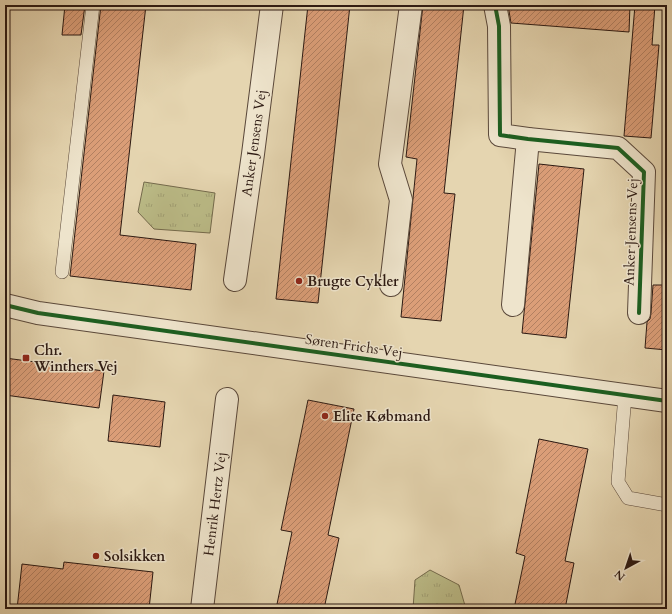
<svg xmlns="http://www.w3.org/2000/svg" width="672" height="614" font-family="Cardo,serif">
<defs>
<pattern id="park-tufts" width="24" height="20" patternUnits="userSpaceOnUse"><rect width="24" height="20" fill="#bbbb87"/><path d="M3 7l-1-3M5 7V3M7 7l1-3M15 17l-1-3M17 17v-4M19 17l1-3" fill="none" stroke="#a1a074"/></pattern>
<pattern id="building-hatch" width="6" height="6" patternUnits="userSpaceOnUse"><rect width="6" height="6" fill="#db9e78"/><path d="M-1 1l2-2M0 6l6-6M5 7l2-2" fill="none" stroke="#b28061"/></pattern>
</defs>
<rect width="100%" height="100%" fill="#e5d5b0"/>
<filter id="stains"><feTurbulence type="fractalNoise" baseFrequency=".005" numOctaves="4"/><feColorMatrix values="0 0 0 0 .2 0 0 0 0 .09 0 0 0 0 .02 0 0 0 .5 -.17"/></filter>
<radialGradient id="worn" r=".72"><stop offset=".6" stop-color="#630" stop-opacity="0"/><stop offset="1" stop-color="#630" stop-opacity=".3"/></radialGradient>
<g fill="url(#park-tufts)" stroke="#746a4c">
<polygon points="144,182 215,193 210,233 154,229 138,212"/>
<polygon points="430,570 459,585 466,609 413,609 415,580"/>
</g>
<g fill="url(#building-hatch)" stroke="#2c1912">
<polygon points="65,5 85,5 81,35 62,35"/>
<polygon points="101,5 146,5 120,235 196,244 191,290 70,276"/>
<polygon points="308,5 350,5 318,303 276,299"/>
<polygon points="423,5 464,5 444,193 455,194 441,321 401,317 417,159 406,157"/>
<polygon points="508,5 630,5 629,32 511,23"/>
<polygon points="635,5 655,5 652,45 659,45 651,138 624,136"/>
<polygon points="539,164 584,169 566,338 522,333"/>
<polygon points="653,285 667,285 667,350 645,348 647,322 650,319 651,313"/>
<polygon points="5,358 104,371 99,408 5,395"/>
<polygon points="113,395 165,402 160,447 108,441"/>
<polygon points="308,400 354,409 328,535 339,538 324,609 276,609 292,532 281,530"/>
<polygon points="539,439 588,449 565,561 574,563 565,609 514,609 525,556 516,553"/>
<polygon points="64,562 153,572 149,609 17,609 22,564 63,569"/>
</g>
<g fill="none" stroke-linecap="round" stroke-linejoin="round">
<defs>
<g id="service">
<polyline points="62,272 93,5"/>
<polyline points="625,395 618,482 628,498 667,505"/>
</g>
<g id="minor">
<polyline points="495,5 499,26 500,135 528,139 618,148 644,172 639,313"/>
<polyline points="235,280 253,154 272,5"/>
<polyline points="391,285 401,200 390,164 411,5"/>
<polyline points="513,305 528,139"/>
<polyline points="202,609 227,399"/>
</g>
<polyline id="tertiary" points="5,305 38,313 667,401"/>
</defs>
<use href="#service" stroke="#5a483a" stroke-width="14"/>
<use href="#minor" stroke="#5a483a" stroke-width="24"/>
<use href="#tertiary" stroke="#5a483a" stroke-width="24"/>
<use href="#service" stroke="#eee4cc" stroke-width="13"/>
<use href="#minor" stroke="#eee4cc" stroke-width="22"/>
<use href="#tertiary" stroke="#eee4cc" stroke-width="22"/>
<defs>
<g id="cycleway">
<polyline points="495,5 499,26 500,135 528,139 618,148 644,172 639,313"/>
<polyline points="5,305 38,313 667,401"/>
</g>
</defs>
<use href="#cycleway" stroke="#eee4cc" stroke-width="6"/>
<use href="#cycleway" stroke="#1b5e20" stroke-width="4"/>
</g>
<g fill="#8f2418" stroke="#eee4cc" stroke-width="1.5">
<circle cx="299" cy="281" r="4"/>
<rect x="22" y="354" width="8" height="8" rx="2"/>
<circle cx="325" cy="416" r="4"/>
<circle cx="96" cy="556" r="4"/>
</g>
<g text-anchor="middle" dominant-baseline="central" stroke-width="3" stroke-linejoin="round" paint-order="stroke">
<g font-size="14" fill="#2c1912" stroke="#eee4cc">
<text transform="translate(254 143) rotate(-82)">Anker Jensens Vej</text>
<text transform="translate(631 232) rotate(-88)">Anker Jensens Vej</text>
<text transform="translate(354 346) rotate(8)">Søren Frichs Vej</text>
<text transform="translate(215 504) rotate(-83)">Henrik Hertz Vej</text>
</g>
<g font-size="14" font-weight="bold" fill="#2c1912" stroke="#eee4cc" text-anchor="start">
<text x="307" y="281">Brugte Cykler</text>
<text x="34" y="350">Chr.<tspan x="34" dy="16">Winthers Vej</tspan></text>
<text x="333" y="416">Elite Købmand</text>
<text x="104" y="556">Solsikken</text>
</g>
</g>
<rect width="672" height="614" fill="none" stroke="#e5d5b0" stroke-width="20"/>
<rect x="6" y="6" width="660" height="602" fill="none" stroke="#2c1912" stroke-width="2"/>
<rect x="10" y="10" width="652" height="594" fill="none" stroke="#2c1912"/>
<g transform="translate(626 568) rotate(220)" stroke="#eee4cc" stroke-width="3" paint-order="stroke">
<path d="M0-3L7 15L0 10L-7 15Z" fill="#2c1912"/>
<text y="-6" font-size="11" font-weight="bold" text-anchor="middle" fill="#2c1912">N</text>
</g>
<rect width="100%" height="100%" filter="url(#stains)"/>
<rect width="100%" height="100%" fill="url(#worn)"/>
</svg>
